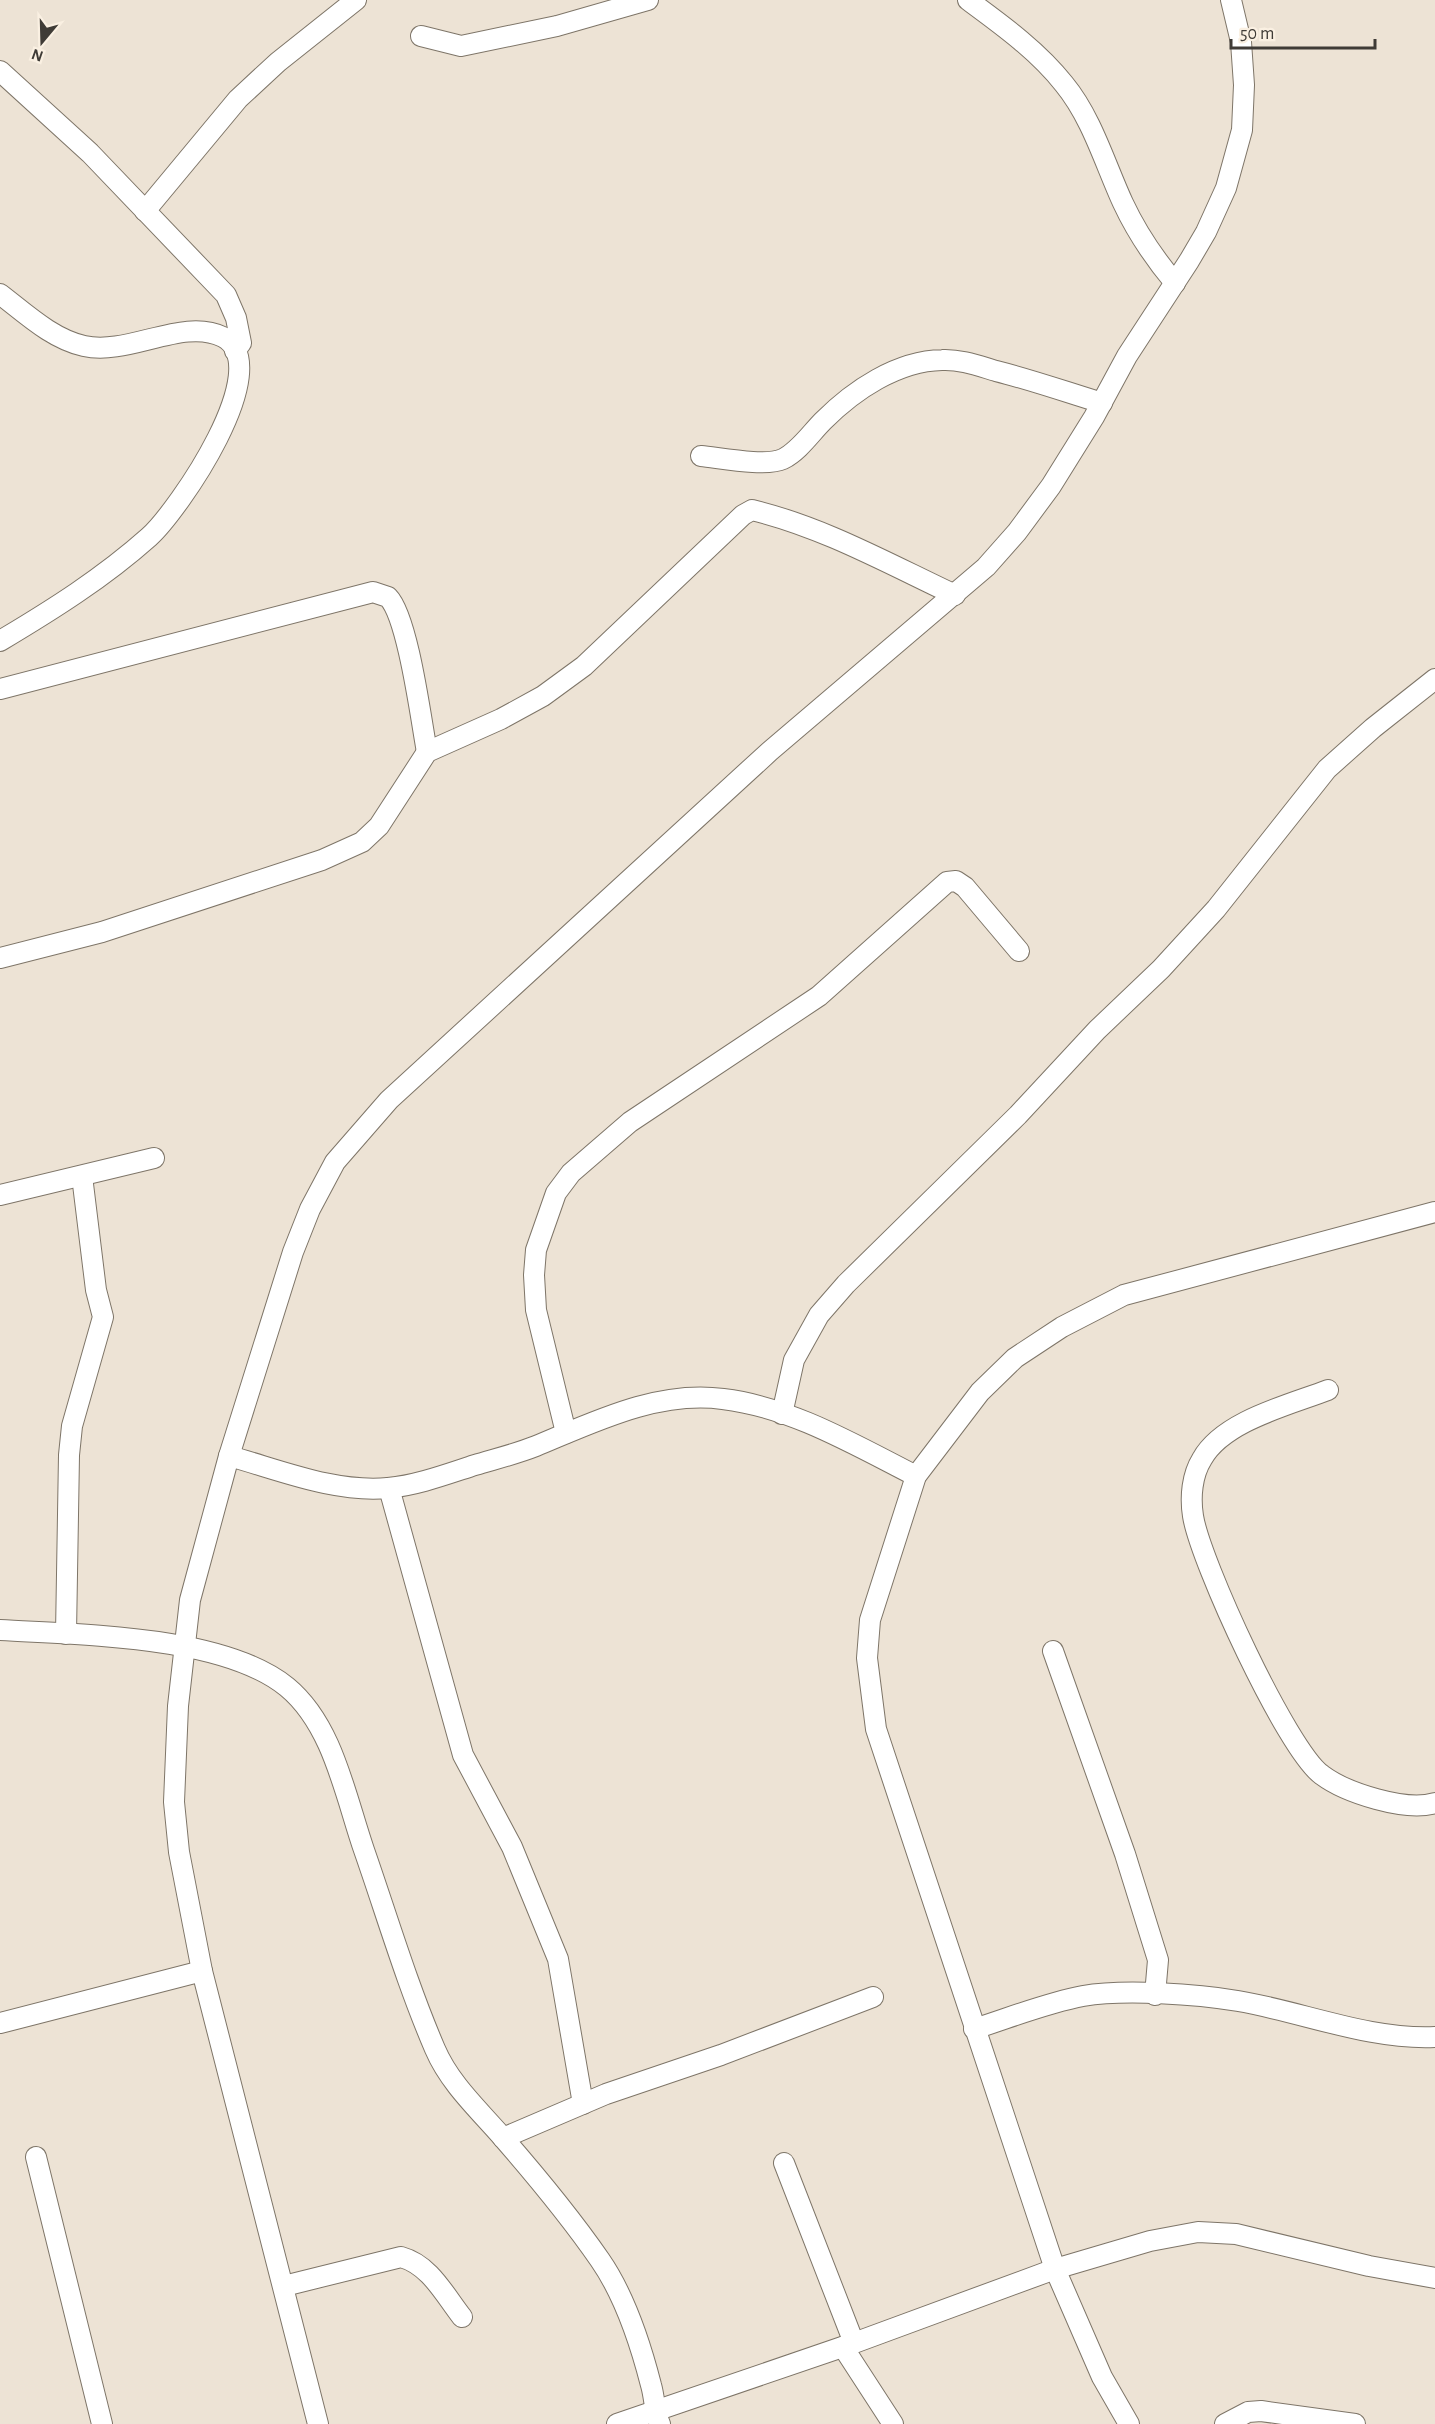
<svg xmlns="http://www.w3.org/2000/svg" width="1435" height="2424" font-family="'Alegreya Sans',sans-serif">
<rect width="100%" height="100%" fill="#ede3d5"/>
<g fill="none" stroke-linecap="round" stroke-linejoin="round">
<defs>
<g id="minor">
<path d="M968,0C1002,25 1038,51 1064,84C1092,118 1105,164 1123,203C1137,233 1154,258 1175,283"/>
<polyline points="421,36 461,46 557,26 648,0"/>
<polyline points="0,71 90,153 226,295 236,318 241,343 235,351"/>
<polyline points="145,211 238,99 278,62 356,0"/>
<path d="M0,294C25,313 52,339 84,346C129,356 183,317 223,337C278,366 178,511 149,537C103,578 52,610 0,641"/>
<path d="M701,456C721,458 765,467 783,459C799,451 811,433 823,421C854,390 897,361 942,360C960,359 979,366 996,371C1032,380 1066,392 1102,403"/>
<path d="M0,689L373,592L388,597C408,617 421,720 427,752"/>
<path d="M0,958L102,932L322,860L362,842L379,826L427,752L501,719L543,696L584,666L743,515L752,510C823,527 889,564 955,595"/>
<polyline points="0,1195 154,1158"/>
<path d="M1328,1390C1289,1405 1223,1421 1202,1459C1192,1475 1190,1497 1193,1516C1200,1561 1287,1750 1322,1775C1346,1793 1406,1812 1435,1803"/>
<polyline points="782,1414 794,1360 819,1315 846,1284 1018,1115 1097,1030 1161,969 1216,909 1327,769 1373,728 1435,679"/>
<polyline points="566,1433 536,1310 534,1275 536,1250 556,1193 571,1173 630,1122 819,996 947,882 956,881 965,887 1019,951"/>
<path d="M229,1456C280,1470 335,1493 388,1488C418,1485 447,1474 475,1465C495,1459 516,1454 536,1446C594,1422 658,1390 723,1399C791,1407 855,1445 916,1476"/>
<polyline points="389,1488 463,1755 512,1847 558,1959 583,2104"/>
<path d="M0,1630C81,1635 223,1635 287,1687C333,1725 345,1795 364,1850C387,1916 407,1984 435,2049C450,2084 479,2110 504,2139C537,2177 571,2218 600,2260C625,2296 640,2342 651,2385C655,2399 654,2411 660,2424"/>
<polyline points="66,1634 69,1455 72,1426 103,1317 96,1290 82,1176"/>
<polyline points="1053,1651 1125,1854 1158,1960 1155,1995"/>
<polyline points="0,2023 202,1971"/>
<path d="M974,2029C1009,2018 1046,2003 1083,1996C1124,1989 1197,1994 1238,2001C1303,2012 1369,2040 1435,2037"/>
<polyline points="503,2138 606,2094 721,2055 873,1997"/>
<polyline points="36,2157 102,2424"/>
<polyline points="784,2163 854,2343"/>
<path d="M284,2286L401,2257C430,2265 444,2294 462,2317"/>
<polyline points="843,2347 893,2424"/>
<polyline points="318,2424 202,1971 179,1852 174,1802 178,1706 190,1600 229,1456 293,1252 310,1209 335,1162 389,1100 770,751 986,567 1017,532 1051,486 1094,417 1127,356 1189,261 1206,232 1226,188 1242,130 1244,85 1241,42 1231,0"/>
<polyline points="617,2424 854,2343 1055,2269 1150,2241 1198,2232 1236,2234 1369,2266 1435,2278"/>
<polyline points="1129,2424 1102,2377 1055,2269 876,1729 867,1658 870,1620 916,1476 980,1392 1015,1358 1062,1327 1124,1295 1435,1212"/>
<polyline points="1225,2424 1248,2412 1261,2411 1355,2424"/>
</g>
</defs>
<use href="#minor" stroke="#7e7568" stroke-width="22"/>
<use href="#minor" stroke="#fff" stroke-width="20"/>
</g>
<g transform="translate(42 42) rotate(199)" stroke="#faf0e2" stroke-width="4.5" paint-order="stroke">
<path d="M0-4.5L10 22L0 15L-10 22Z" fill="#3f3b36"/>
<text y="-9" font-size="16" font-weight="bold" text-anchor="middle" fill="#3f3b36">N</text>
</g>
<path d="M1231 39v9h144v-9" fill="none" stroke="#3f3b36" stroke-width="3"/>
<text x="1240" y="39" font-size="18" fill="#3f3b36" stroke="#faf0e2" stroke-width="4.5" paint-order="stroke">50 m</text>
</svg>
